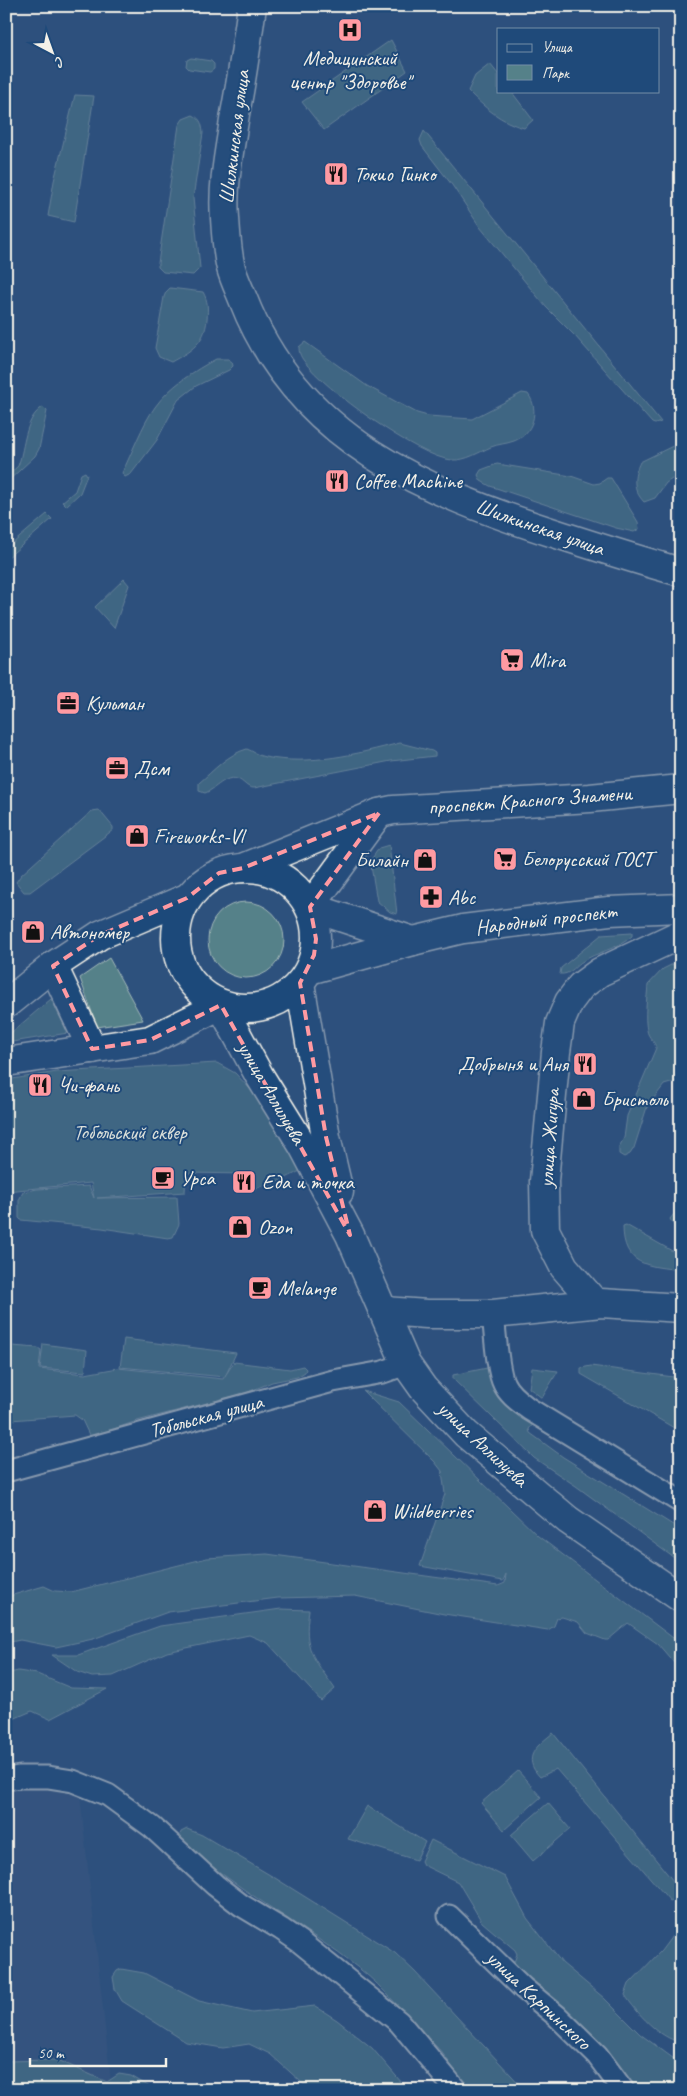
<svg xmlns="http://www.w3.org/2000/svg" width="687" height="2096" font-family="Caveat,sans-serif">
<rect width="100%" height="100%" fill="#2d517d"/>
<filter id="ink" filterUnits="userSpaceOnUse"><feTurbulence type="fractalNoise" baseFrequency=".02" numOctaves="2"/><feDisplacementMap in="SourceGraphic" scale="10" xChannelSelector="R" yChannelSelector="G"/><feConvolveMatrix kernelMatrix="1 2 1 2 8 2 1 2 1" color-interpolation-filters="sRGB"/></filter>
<g filter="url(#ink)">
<polygon fill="#3e5980" points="6,1783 79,1786 111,2084 6,2090"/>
<g fill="#558189" stroke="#a4b9b8">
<polygon points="391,40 407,71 324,130 302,102"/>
<polygon points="191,58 211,61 214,64 214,69 210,72 189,69 186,66 187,60"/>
<path d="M490,64L498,74V91H511L533,120L524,128C501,122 484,107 468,91L475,76Z"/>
<polygon points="75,95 94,96 74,222 48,216 54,181"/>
<path d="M193,115C201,119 202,124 203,133L193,198L200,268L193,275L163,272L158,267V263L179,125L183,119Z"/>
<polygon points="424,131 661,422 655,424 652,423 575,336 546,307 480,227 452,185 422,146 420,140"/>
<path d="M170,288L203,292C208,301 208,308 207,319C205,343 191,351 171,362L159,357L155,348L164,297L166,292Z"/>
<path d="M305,342L367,386L417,413L428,416L472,419L522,393L528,394C540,410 533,434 514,441C506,444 498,444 491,447C479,452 466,461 452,460C419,458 323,388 304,361C300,356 299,352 299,347Z"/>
<path d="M216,359H228L232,362L233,366L229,370L196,386L178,400L157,440L131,474L125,477L122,473C132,453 142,425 155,407C169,387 195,370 216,359Z"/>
<path d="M43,407L47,411L39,449L35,456L6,483V477L18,466L20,460C25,442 26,417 43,407Z"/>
<path d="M681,442V473L666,483L655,498L644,502C632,489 633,477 640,462Z"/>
<polygon points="497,464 571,476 594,484 600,483 607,478 611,478 638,522 639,529 634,532 616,528 490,486 481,481 478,475 481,470"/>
<polygon points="85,472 87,475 80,493 66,506 62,502 75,491 81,474"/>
<polygon points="47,514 52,519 6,559 6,549"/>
<polygon points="124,579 129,585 114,628 95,607"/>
<path d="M400,743L432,751L435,753V756L391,761L254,788C246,788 244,781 237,779C225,775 216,789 205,793L199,791V783C213,771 228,754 247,749C253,751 258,756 265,757C310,766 357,754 400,743Z"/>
<polygon points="99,810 113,827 113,830 30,892 24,892 16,882 21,875 92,811"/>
<polygon points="389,845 397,914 390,912 377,901 371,866 371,860 379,848"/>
<circle cx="246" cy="940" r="38"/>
<path d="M632,933V936C617,950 597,951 580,963C574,968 569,975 560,974L561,968L601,935Z"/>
<polygon points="109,958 143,1020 97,1027 80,978"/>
<path d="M677,962H681V1080L664,1085L647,1107L634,1148L630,1154L624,1157L619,1154V1147L624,1138L627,1116L656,1048C655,1041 648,1038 647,1030C644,1017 647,998 648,985L663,969Z"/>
<polygon points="51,999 68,1033 6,1043 6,1037"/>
<polygon points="217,1063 235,1073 252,1091 255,1089 302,1170 266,1188 263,1185 253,1190 245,1174 186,1173 185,1192 97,1198 177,1197 179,1224 173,1237 168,1238 102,1228 21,1220 19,1218 19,1200 23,1192 37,1189 89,1186 94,1198 91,1183 6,1191 6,1080 57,1072"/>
<polygon points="678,1209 681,1209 681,1231 676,1229 670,1219"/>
<path d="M626,1225L681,1256V1270C648,1266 623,1266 623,1226Z"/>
<polygon points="124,1339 236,1353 225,1377 120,1367"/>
<polygon points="6,1342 12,1346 38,1348 41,1350 39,1369 85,1374 118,1368 223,1379 234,1362 290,1369 303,1366 306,1369 305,1372 297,1377 272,1382 246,1393 137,1421 90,1437 82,1420 75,1415 11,1420 8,1424 8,1451 6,1453"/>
<polygon points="43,1344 87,1350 85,1372 40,1368"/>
<polygon points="591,1366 681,1378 681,1432 581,1374 581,1368"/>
<polygon points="487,1368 489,1371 493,1385 534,1423 529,1429 530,1433 563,1457 681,1530 681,1563 576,1486 534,1458 453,1379 453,1375"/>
<polygon points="532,1368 558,1371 542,1398 529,1388"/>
<polygon points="363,1391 399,1402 538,1536 681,1644 681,1671 658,1644 628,1623 608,1640 605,1640 587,1633 578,1622 562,1617 557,1618 554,1626 548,1630 444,1614 355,1596 278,1598 168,1612 93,1639 56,1647 20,1640 6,1643 6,1597 44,1586 55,1591 71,1592 207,1558 267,1554 498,1586 505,1583 506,1574 503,1581 420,1566 445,1494 442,1471 435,1462"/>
<path d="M281,1609L309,1610C303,1650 313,1657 335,1689L321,1701L268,1643L249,1635L167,1652L113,1676L92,1677L77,1672L52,1655H78L160,1626Z"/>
<polygon points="18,1671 37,1674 71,1688 107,1689 50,1719 32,1711 6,1722 6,1674"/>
<path d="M553,1733L678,1887V1897L670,1901L556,1769L540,1777C521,1757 537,1746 553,1733Z"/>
<polygon points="518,1771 541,1797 504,1830 481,1803"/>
<polygon points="548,1803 570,1829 533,1861 511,1835"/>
<polygon points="367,1806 425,1842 416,1860 348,1839"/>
<path d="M187,1829L202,1835L275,1878L395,1953L415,1972L525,2090H465C459,2078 452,2065 443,2054C437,2046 429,2040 422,2033C402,2011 384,1988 361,1970C302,1924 234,1889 179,1839L181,1832Z"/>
<polygon points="431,1840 505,1877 527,1918 562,1963 604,1998 640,2034 681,2064 681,2086 676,2086 672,2090 629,2090 513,1965 517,1954 515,1950 482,1922 458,1882 423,1865 421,1861"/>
<path d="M681,1924V2005L676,2018L681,2025V2042C660,2039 636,2012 625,1995L629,1984L661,1951Z"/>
<polygon points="121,1969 144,1973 199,2001 252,2013 315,2006 337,2020 372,2048 408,2090 310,2090 270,2054 249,2044 223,2048 186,2042 122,2001 115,1989 113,1977 117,1971"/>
<polygon points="52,2060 60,2061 107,2082 119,2074 131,2076 155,2090 6,2090 6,2061"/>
</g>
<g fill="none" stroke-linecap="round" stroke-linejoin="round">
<defs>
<g id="street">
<path d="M493,1314C495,1330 497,1371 504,1384C509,1395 520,1402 529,1409L681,1502"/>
<polyline points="6,1471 333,1381 383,1372 406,1364"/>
<polyline points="6,1779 20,1777 48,1777 73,1781 108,1795 152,1827 215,1885 241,1905 281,1929 300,1942 399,2022 456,2090"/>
<polyline points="449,1916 523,1988 557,2016 597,2055 623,2090"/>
</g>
<g id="secondary">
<path d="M252,6C247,42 242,78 235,114C230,148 222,184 225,218C226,234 227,253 231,268C234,279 239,289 243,299C298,441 426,492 560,535C600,548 640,561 681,572"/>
<polyline points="595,1303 564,1267 545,1230 544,1181 556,1052 560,1023 569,1002 581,986 600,972 681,934"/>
<polyline points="384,1311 427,1314 493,1314 601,1303 681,1308"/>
</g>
<g id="primary">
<circle cx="246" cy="938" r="70"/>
<polyline points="243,868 379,813 393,810 590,798 681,789"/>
<polyline points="310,907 379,813"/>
<polyline points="310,907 413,941"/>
<polyline points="53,966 92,1049"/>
<polyline points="309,970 413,941 463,929 609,911 681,908"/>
<polyline points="300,983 326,1137 339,1192"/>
<polyline points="6,1004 53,966 100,935 187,898"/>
<polyline points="221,1005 259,1075 303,1146 350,1235 406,1364 423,1388 466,1434 568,1520 681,1598"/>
<polyline points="6,1062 150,1040 221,1005"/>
</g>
</defs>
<use href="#street" stroke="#f4f1e8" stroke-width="25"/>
<use href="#secondary" stroke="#f4f1e8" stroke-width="31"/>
<use href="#primary" stroke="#f4f1e8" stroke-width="31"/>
<use href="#street" stroke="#1f4a7a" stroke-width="21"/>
<use href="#secondary" stroke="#1f4a7a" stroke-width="28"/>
<use href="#primary" stroke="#1f4a7a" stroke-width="28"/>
</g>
</g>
<path d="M0 0H687V2096H0ZM379,813L310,907L316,939L314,955L300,983L326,1137L350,1235L221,1005L150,1040L92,1049L53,966L100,935L187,898L219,873L243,868Z" fill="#2d517d" fill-opacity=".55" fill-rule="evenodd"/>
<path fill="none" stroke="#ff9aa2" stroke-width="4" stroke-dasharray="10 6" stroke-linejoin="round" d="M379,813L310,907L316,939L314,955L300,983L326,1137L350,1235L221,1005L150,1040L92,1049L53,966L100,935L187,898L219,873L243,868Z"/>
<defs>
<symbol id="hospital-square" viewBox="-11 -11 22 22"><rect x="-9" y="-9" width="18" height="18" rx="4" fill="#ff9aa2" stroke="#1f4a7a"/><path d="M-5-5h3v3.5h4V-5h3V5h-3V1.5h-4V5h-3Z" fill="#111"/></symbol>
<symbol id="restaurant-square" viewBox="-11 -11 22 22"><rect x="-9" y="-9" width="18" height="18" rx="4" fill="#ff9aa2" stroke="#1f4a7a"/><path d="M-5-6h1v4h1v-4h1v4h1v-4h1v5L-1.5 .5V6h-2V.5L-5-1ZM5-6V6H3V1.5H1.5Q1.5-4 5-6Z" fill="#111"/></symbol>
<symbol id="supermarket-square" viewBox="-11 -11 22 22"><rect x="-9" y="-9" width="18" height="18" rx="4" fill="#ff9aa2" stroke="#1f4a7a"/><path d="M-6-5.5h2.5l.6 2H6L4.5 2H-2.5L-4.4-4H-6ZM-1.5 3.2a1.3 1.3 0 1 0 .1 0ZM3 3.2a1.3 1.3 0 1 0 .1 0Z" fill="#111"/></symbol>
<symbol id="office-square" viewBox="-11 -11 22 22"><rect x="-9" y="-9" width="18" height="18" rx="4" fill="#ff9aa2" stroke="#1f4a7a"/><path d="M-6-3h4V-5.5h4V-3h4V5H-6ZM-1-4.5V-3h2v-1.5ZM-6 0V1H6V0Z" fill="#111"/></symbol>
<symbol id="shop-square" viewBox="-11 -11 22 22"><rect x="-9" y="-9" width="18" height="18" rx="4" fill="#ff9aa2" stroke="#1f4a7a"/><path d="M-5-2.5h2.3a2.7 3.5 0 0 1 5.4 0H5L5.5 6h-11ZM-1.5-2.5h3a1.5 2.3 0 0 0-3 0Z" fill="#111"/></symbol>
<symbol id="pharmacy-square" viewBox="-11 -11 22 22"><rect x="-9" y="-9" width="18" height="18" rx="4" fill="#ff9aa2" stroke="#1f4a7a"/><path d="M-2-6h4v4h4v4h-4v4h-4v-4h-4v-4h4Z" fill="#111"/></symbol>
<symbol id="cafe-square" viewBox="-11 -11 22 22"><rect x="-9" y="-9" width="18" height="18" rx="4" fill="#ff9aa2" stroke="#1f4a7a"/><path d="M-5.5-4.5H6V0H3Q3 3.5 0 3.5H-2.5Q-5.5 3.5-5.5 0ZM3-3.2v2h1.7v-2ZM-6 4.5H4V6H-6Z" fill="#111"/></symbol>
</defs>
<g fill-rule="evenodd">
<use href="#hospital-square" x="336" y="16" width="28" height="28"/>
<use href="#restaurant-square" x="322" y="160" width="28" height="28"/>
<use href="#restaurant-square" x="323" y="467" width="28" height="28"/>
<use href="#supermarket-square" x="498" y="646" width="28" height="28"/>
<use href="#office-square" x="54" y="689" width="28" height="28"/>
<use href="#office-square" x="103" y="754" width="28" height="28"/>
<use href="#shop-square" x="123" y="822" width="28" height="28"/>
<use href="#supermarket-square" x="491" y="845" width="28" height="28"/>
<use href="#shop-square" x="411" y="846" width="28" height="28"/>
<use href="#pharmacy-square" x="417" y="883" width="28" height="28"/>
<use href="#shop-square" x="19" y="918" width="28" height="28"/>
<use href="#restaurant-square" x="571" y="1050" width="28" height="28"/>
<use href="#restaurant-square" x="26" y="1071" width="28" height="28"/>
<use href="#shop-square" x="570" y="1085" width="28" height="28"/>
<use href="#cafe-square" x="149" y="1164" width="28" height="28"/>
<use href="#restaurant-square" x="230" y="1168" width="28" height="28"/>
<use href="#shop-square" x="226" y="1213" width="28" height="28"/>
<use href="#cafe-square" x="246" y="1274" width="28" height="28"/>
<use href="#shop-square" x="361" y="1497" width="28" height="28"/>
</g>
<g text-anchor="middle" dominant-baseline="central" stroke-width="4" stroke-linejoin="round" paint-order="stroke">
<g font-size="21" fill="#f4f1e8" stroke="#1f4a7a" text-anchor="start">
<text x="350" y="58" text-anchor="middle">Медицинский<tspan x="350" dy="24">центр "Здоровье"</tspan></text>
<text x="354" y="174">Токио Гинко</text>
<text x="354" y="481">Coffee Machine</text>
<text x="530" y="660">Mira</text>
<text x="86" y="703">Кульман</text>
<text x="134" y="768">Дсм</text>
<text x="154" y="836">Fireworks-Vl</text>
<text x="522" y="859">Белорусский ГОСТ</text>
<text x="408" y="860" text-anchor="end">Билайн</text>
<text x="448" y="897">Abc</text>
<text x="50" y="932">Автономер</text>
<text x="568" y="1064" text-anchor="end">Добрыня и Аня</text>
<text x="58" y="1085">Чи-фань</text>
<text x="602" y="1099">Бристоль</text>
<text x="180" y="1178">Урса</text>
<text x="262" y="1182">Еда и точка</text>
<text x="258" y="1227">Ozon</text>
<text x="278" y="1288">Melange</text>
<text x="392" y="1511">Wildberries</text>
</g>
<g font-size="21" fill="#f4f1e8" stroke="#1f4a7a">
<text transform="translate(234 137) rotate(-83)">Шилкинская улица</text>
<text transform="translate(540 527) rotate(19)">Шилкинская улица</text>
<text transform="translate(530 800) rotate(-4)">проспект Красного Знамени</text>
<text transform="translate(546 919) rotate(-7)">Народный проспект</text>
<text transform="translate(272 1093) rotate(60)">улица Аллилуева</text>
<text transform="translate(549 1138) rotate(-86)">улица Жигура</text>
<text transform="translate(206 1416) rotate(-15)">Тобольская улица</text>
<text transform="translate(483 1444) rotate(43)">улица Аллилуева</text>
<text transform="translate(539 2000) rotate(43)">улица Карпинского</text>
</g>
<g font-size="21" fill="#dce0da" stroke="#1f4a7a">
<text x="130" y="1132">Тобольский сквер</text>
</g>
</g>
<rect width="687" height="2096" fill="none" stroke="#1f4a7a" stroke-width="25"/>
<rect x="12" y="12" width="662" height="2071" fill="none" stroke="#f4f1e8" stroke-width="2" filter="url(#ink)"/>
<rect x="497" y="28" width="162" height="65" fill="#1f4a7a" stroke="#748da6"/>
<rect x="507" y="44" width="25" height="8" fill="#1f4a7a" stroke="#748da6"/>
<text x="542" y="52" font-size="15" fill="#f4f1e8">Улица</text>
<rect x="507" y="65" width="25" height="15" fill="#558189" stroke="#748da6"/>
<text x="542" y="78" font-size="15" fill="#f4f1e8">Парк</text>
<g transform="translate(52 52) rotate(139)" stroke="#1f4a7a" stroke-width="4" paint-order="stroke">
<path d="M0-4L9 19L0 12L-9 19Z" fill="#f4f1e8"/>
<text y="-8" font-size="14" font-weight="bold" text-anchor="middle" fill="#f4f1e8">С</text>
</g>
<path d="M30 2058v8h136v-8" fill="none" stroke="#f4f1e8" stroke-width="2.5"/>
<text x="38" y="2058" font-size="15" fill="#f4f1e8" stroke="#1f4a7a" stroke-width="4" paint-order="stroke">50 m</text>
</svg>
